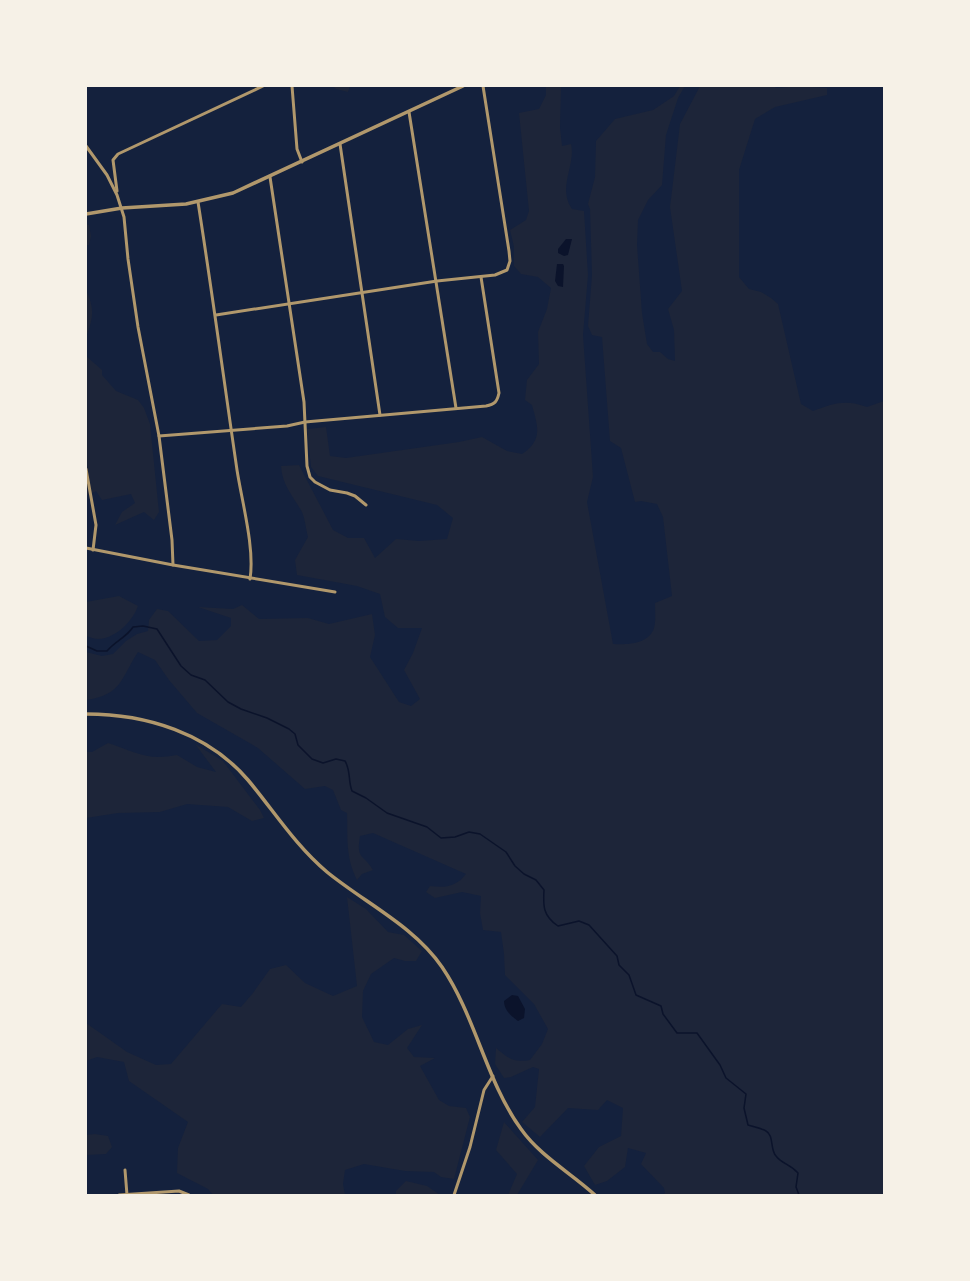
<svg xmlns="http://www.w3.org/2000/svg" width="970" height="1281" font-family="Literata,serif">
<rect width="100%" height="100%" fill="#14213d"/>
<g fill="#1d2539">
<polygon points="333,86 350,86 348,92 336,89"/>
<path d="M546,86H561L560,127L562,146L571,144C576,166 557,187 572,209L584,211L588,275L583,335L593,477L587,502L613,644C627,645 649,644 654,628C656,621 655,610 655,603L672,596L663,517L657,504L641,501L635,502L621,448L610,441L602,337L592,335L588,326L592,275L590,209L588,204L595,177L596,141L615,119L653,110L674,96L680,86H685L678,98L666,135L662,185L648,200L638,220L637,245L642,313L647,344L653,352H660L668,359L675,361L674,330L668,309L682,291L670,207L680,124L700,86H774L776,88L799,86L827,88V95L775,107L755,119L739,170V277L749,289L761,292L771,298L778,304L801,404L813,411C834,403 846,399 867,407L884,401V1195H662L665,1193L664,1188L641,1164L646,1153L628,1148L625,1167L607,1181L595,1185L584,1166L599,1147L621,1136L623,1108L607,1100L598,1110L568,1108L540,1137L522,1122L535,1107L539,1069L533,1067L511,1077L504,1078L495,1064L496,1048C508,1058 513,1063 530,1060L542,1044L548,1029L534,1004L505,975L504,954L501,932L483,930L480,913L481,896L462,892L435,898L426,892L430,886C445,888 456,887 466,874L373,833L360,836C356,860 363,853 373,870L362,874L357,880C345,856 348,838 347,813L341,810L333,790L325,786L305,789L258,748L197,713L169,680L155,660L138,652C121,678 122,695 86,700V652L102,656L113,654L126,641L137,634L148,631L149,620L157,609L168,611L199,641L217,640L231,626V618L198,607L233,609L242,605L259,619L308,618L329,624L372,614L375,635L370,657L399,702L411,706L420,699L404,670L413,653L422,628H398L385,617L380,594L357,586L297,575L295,560L308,537C306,529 305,519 302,512C293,496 282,485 281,466L299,465L333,530L348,538H364L375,558L396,539L419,541L447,539L453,518L437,505L318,476L311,467L307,429L326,427L330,456L346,458L459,442L482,437L507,451L522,454C543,440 538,427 532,405L525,400L527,380L539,364L538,332L547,309L551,288L538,277L521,274L514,266V247L510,230L526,220L529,211L519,113L539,109L546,95Z"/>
<polygon points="86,224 89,225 91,236 89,245 86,245"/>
<path d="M86,290C95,309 93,319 86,337Z"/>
<polygon points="86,356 102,370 102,375 116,391 138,400 144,408 150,424 159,512 154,520 144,512 115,525 122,512 135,503 131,494 102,500 96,491 86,496"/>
<path d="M119,596L138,606C133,621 115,639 98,639C95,639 90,637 86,636V602Z"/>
<path d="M108,743C135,752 147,761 177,755L197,767L216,772L195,744L223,761L260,810L264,818L252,821L228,807L187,804L160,812L118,813L86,818V752H92Z"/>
<polygon points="347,897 366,909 388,932 404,935 422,951 416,961 405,961 394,958 371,974 363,991 362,1017 374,1042 388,1045 408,1029 422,1025 407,1048 414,1057 435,1058 420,1066 439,1100 449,1106 466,1108 470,1117 454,1179 441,1177 434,1172 405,1171 364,1164 345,1170 343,1184 345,1195 213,1195 208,1189 177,1173 178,1148 188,1122 129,1081 124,1062 97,1057 86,1061 86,1023 127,1052 156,1065 171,1064 222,1004 241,1007 253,993 270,969 286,965 305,983 333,996 357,986"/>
<polygon points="504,1122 538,1160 517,1195 508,1195 517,1174 496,1150"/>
<polygon points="95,1134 108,1136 112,1147 106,1154 86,1155 86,1135"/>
<polygon points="406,1181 427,1186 440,1195 396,1195 396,1191"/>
</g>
<g fill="#0b132b">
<polygon points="566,239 572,239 568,255 564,256 558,253 558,249"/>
<polygon points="557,264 563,264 564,266 563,287 558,286 555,281"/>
<path d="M512,995L518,996L525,1009L524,1018L518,1021C511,1016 504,1010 504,1001Z"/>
</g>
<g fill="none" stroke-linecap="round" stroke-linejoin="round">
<path stroke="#0b132b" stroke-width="1.5" d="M86,646L97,651H107C115,641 127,637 133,627L143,626L157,629L181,666L191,675L205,680L228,702L241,709L267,718L289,729L295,734L298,745L312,759L323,763L336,759L345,761C351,771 348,781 352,791L366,798L387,813L427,827L441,838L455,837L469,832L480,834L506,852L515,866L524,874L536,880L544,890C543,906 543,916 558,926L579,921L589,925L617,956L619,965L629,975L636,995L661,1006L663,1014L677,1033H697L720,1065L726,1078L746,1094L744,1108L748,1125C754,1127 761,1128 766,1131C774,1135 770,1150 776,1156C782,1164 790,1164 798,1173L796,1187L799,1195"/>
<g stroke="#b1986c" stroke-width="3">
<polyline points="292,86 297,149 302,162"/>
<polyline points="409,112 456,408"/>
<polyline points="340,144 380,415"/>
<polyline points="86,146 107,175 117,195 124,217 128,259 138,327 159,436 172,540 173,565"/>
<polyline points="270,177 304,402 307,466 310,477 315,482 330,490 347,493 355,496 366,505"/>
<polyline points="117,191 113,160 118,154 263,86"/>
<path d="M198,202C212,291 224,381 237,470C242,502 255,549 250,579"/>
<polyline points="216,315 437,281 495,275 507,270 510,261 509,251 483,86"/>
<path d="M159,436L287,426L305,422L486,406C495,404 497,402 499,393L481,277"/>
<polyline points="86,469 96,525 93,550"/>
<polyline points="86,548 173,565 335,592"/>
<polyline points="125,1170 127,1195"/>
<polyline points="119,1195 179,1191 189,1195"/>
<polyline points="454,1195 470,1147 484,1090 493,1076"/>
</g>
<g stroke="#b1986c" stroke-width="3.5">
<polyline points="86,214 122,208 186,204 233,193 463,86"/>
<path d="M86,714C146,714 208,733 248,780C274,811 295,845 327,872C365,903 414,926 442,967C476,1017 486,1081 521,1129C540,1156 571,1173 595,1195"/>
</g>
</g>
<rect width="970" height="1281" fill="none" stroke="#f6f1e7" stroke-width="174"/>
</svg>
